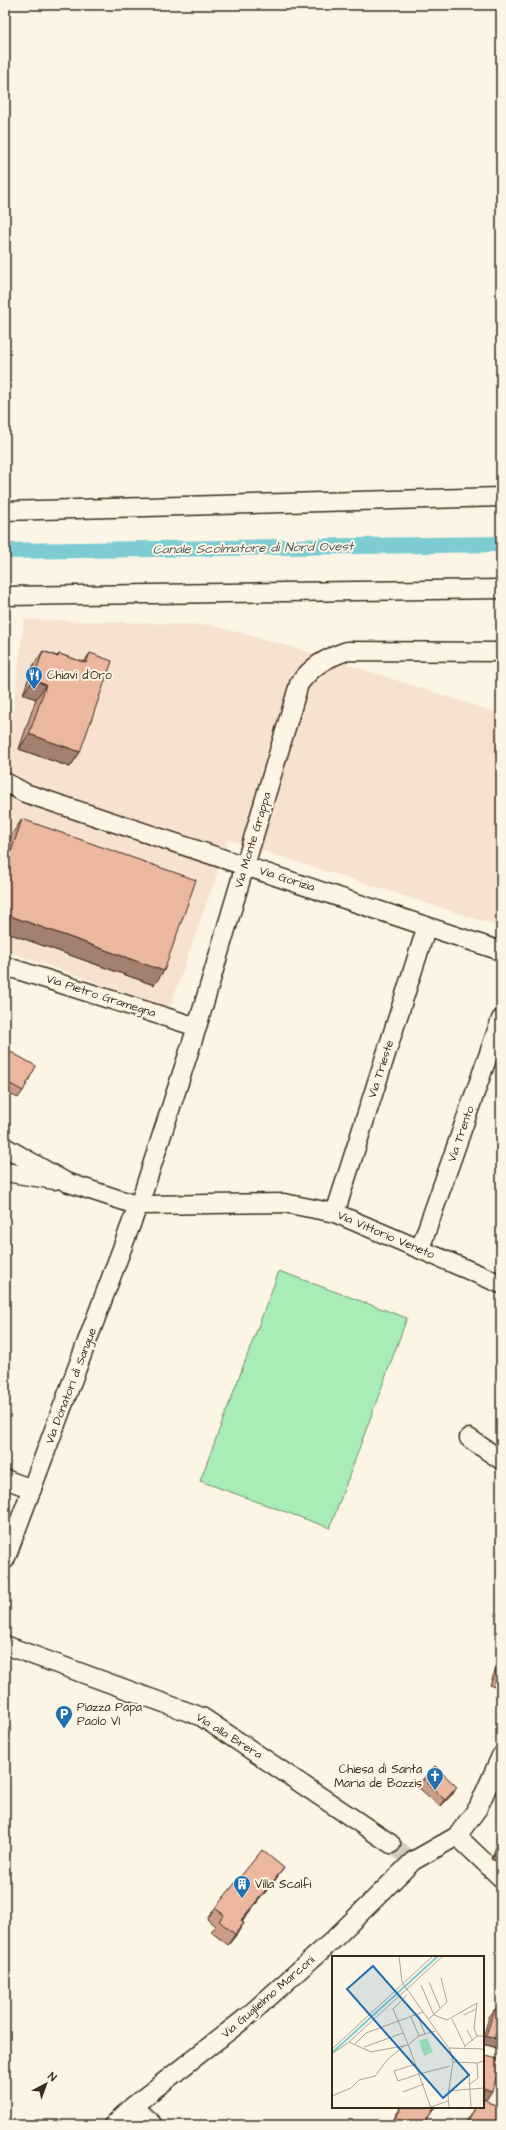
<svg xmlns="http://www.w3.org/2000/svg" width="506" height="2130" font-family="'Architects Daughter',sans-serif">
<rect width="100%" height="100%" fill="#fcf5e5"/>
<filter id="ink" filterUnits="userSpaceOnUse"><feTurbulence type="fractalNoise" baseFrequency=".025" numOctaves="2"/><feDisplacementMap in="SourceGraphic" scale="8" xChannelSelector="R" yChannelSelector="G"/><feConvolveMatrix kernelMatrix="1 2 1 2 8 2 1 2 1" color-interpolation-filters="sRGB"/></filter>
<g filter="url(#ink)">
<polygon fill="#f7e2d0" points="24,619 210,625 300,649 498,713 501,707 501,927 229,840 170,1007 5,951 5,778"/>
<polygon fill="#a8ecb7" stroke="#728b6a" points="279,1271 407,1318 330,1528 200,1481"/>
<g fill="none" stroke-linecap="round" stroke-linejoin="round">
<polyline stroke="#7bccd2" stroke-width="16" points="5,551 501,544"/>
<polyline stroke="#d5ccbd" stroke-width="18" stroke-dasharray="18 9" stroke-linecap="butt" points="391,1844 413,1861"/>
<defs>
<g id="minor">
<polyline points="5,511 501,497"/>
<polyline points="5,596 501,589"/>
<polyline points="5,782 25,793 501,951"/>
<polyline points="5,966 197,1027"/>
<polyline points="5,1147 66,1182 133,1204"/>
<polyline points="5,1172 55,1180"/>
<path d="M141,1199L197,1027L299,684C312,666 326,658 347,651L501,652"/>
<polyline points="145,1205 284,1203 335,1213 501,1284"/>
<polyline points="335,1213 427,926"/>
<polyline points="420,1249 501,1019"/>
<polyline points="469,1438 501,1460"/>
<polyline points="5,1479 32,1489"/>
<polyline points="5,1560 136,1211"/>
<polyline points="5,1645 202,1717 391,1844"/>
<polyline points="457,1836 501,1878"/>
<polyline points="133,2106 153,2125"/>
<polyline points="113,2125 133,2106 248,2016 333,1940 413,1861 457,1836 478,1808 501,1756"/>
</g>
</defs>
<use href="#minor" stroke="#3b2a1e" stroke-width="21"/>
<use href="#minor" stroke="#fcf5e5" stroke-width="18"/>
</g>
<g fill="#ca9d88" stroke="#3b2a1e">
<polygon points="43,651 57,656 59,654 84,662 90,653 80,752 70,767 19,749 36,699 23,694 33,666"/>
<polygon points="22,819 154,985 5,932 5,855 12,834"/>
<polygon points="11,1052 23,1091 18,1098 5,1092 5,1062"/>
<polygon points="501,1610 501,1617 498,1615"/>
<polygon points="501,1654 501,1690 490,1685"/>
<polygon points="423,1779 457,1787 452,1795 440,1807 418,1787"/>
<polygon points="501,1836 501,1863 491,1859"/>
<polygon points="276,1879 242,1921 237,1934 228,1945 211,1932 215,1926 207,1919 215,1908"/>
<polygon points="495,2009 501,2011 501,2049 483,2044 483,2037 489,2017"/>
<polygon points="401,2107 435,2107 423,2125 390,2125"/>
<polygon points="475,2107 483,2107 496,2125 463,2125"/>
</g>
<g fill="#a4806f" stroke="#3b2a1e">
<polygon points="33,680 46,685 36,699 23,694"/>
<polygon points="29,734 80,752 70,767 19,749"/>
<polygon points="5,914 164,971 154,985 5,932"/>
<polygon points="457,1787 452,1795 440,1807 445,1800"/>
<polygon points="501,1845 501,1863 491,1859"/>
<polygon points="284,1868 276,1879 233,1931 241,1920"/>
<polygon points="244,1923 237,1934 228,1945 235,1934"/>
<polygon points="486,2035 501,2040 501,2049 483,2044 483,2040"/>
<polygon points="483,2088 492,2091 487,2099 483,2098"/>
</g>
<g fill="#ebb79e" stroke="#3b2a1e">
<polygon points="43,651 58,657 59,654 86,663 90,653 112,661 80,752 29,734 46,685 33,680"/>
<polygon points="22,819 196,880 164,971 5,914 5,870"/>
<polygon points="11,1052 36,1066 23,1091 5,1081 5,1065"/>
<polygon points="501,1665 501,1675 498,1674"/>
<polygon points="435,1766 457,1787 445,1800 423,1779"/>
<polygon points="262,1850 284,1868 241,1920 244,1923 235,1934 219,1921 224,1915 215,1908"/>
<polygon points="495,2009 501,2011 501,2040 486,2035"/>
<polygon points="483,2055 501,2060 501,2064 492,2091 483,2088"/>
<polygon points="483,2098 501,2110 501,2118 496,2125 464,2125 475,2107 483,2107"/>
<polygon points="402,2107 435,2107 423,2125 391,2125"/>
</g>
</g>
<defs>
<symbol id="restaurant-pin" viewBox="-11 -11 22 30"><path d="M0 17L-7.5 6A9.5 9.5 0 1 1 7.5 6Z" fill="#1f6fb2" stroke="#fcf5e5"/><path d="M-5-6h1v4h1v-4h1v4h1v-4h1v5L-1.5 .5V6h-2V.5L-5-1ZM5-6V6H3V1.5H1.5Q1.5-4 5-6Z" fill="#fff"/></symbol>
<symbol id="parking-pin" viewBox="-11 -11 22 30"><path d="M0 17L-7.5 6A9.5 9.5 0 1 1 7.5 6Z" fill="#1f6fb2" stroke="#fcf5e5"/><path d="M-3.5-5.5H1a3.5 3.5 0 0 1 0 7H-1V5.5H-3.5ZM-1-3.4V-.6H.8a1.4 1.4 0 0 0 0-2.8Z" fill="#fff"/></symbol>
<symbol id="church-pin" viewBox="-11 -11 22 30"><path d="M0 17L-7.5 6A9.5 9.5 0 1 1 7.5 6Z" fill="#1f6fb2" stroke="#fcf5e5"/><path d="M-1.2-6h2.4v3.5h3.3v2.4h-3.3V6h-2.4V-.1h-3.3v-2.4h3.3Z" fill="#fff"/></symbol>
<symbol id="building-pin" viewBox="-11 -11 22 30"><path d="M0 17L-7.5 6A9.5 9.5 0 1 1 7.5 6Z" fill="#1f6fb2" stroke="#fcf5e5"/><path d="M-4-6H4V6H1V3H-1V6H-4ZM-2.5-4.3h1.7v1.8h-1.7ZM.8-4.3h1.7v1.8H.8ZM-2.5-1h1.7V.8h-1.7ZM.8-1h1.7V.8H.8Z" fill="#fff"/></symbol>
</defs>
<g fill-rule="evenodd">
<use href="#restaurant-pin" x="24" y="665" width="20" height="27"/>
<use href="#parking-pin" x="54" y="1704" width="20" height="27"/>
<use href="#church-pin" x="425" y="1766" width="20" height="27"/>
<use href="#building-pin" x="232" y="1874" width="20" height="27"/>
</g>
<g text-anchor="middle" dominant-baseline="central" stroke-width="4" stroke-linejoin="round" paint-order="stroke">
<g font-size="12" fill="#3b2a1e" stroke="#fcf5e5" text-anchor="start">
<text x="47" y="675">Chiavi d'Oro</text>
<text x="77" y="1707">Piazza Papa<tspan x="77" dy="14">Paolo VI</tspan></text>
<text x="422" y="1769" text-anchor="end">Chiesa di Santa<tspan x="422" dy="14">Maria de Bozzis</tspan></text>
<text x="255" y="1884">Villa Scalfi</text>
</g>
<g font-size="12" fill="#3b2a1e" stroke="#fcf5e5">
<text transform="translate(253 840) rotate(-73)">Via Monte Grappa</text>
<text transform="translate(287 879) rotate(18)">Via Gorizia</text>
<text transform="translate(101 996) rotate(18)">Via Pietro Gramegna</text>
<text transform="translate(381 1069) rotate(-72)">Via Trieste</text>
<text transform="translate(461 1134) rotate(-71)">Via Trento</text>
<text transform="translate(386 1235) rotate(23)">Via Vittorio Veneto</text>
<text transform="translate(71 1386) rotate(-69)">Via Donatori di Sangue</text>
<text transform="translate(229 1736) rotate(32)">Via alla Brera</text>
<text transform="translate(268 1997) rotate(-41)">Via Guglielmo Marconi</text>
</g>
<g font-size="13" font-style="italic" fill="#4e5b54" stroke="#fcf5e5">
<text transform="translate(253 548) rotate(-1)">Canale Scolmatore di Nord Ovest</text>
</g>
</g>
<g transform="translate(332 1956)">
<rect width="152" height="152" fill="#fcf5e5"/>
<path d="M95,82L101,96L92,100L87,85Z" fill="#a8ecb7"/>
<path fill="none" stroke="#7bccd2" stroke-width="2" d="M1,96L106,0"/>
<path fill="none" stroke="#afa495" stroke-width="1" d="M67,0L70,26L118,94L121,106L116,139L117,152M97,26L108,52M89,29L102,59L115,64L145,47L142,72L145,80M75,39L61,53L76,88M85,58L93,78M132,59L144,53M79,61L87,80M120,63L133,90M96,64L115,46L109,22M135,74L141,85M17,86L111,0M23,88L34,77L91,56M76,88L99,152M77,88L87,80L103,75M32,91L71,77M132,91L145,80H152M117,92L152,93M0,93L101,0M0,98L17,86L39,96L76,89M121,106L145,107L152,105M84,108L62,115L66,125L87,118M87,118L118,110M137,118L139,152M138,128L146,122L145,107M116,135L152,132M71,136L92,128M0,140L19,132L27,124L43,120L56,103L72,90M99,151L116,145"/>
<path fill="#1f6fb2" fill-opacity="0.15" stroke="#1f6fb2" stroke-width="2" d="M41,10L137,119L111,142L15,33Z"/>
<rect width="152" height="152" fill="none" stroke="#3b2a1e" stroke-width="2"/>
</g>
<rect width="506" height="2130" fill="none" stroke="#fcf5e5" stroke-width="20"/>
<rect x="10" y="10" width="486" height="2110" fill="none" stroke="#3b2a1e" stroke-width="1.5" filter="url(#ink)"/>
<g transform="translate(46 2084) rotate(41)" stroke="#fcf5e5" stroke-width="3" paint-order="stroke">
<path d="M0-3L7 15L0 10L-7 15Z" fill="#3b2a1e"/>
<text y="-6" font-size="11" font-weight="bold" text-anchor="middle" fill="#3b2a1e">N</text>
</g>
</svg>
